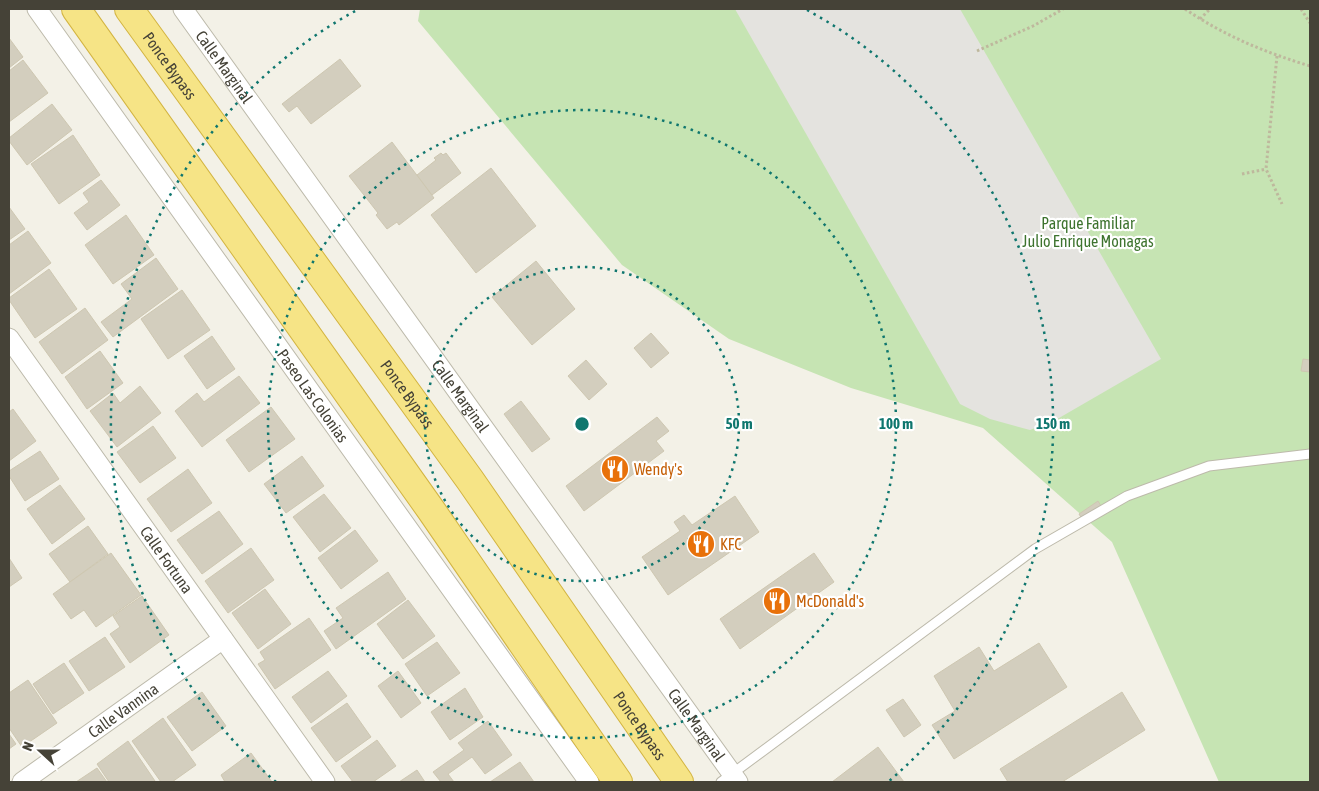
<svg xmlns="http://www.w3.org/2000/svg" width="1319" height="791" font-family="'Asap Condensed',sans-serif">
<rect width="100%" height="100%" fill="#f3f1e7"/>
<polygon fill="#c6e4b3" points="420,9 1310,9 1310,782 1219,782 1112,542 983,428 851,388 729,339 622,265 418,21"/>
<polygon fill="#e4e3df" points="735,9 960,9 1161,359 1059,418 1030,430 990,419 960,404"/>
<g fill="#d3cebe" stroke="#cec7b1">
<polygon points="9,38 23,57 9,68"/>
<polygon points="340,59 361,86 311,124 297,106 289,112 282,104"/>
<polygon points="23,60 48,93 9,122 9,71"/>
<polygon points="52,104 72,130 27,165 9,141 9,138"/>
<polygon points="73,135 100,175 59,204 31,164"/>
<polygon points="392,142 434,198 399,225 397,222 387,229 376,215 378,213 349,176"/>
<polygon points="441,153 443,155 446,153 461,173 432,195 417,175 436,160 434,158"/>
<polygon points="491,168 536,226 476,273 431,215"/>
<polygon points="101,180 120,205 87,230 74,213 89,202 83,193"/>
<polygon points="9,207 25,229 9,240"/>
<polygon points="126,215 154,255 113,284 85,245"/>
<polygon points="28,231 51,263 9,294 9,245"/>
<polygon points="156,258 178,289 113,337 101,322 132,299 121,284"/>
<polygon points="536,261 575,309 532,345 492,297"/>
<polygon points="49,269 77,309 35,338 9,300 9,298"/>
<polygon points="182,290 210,330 168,359 141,319"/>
<polygon points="85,308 108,340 62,374 39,342"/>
<polygon points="651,333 669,353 651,368 634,348"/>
<polygon points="212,336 235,369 207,389 184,356"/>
<polygon points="100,351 123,383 87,409 65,377"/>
<polygon points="1303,359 1310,360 1310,372 1301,371"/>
<polygon points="586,360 607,384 589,400 568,376"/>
<polygon points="239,376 260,403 202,447 175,411 197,393 204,402"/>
<polygon points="140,386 161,413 117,447 90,411 113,393 120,403"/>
<polygon points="521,401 550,439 532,452 504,414"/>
<polygon points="271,407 295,439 249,472 226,440"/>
<polygon points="13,409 36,441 9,461 9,412"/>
<polygon points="657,417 669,431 656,441 664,451 584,511 566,486"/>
<polygon points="153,426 176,458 140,483 117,452"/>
<polygon points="40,451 59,479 25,501 9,476 9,471"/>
<polygon points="302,456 324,486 286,513 264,484"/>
<polygon points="188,469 212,503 171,532 147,499"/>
<polygon points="60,485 85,519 52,544 27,509"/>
<polygon points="324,494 351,528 320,552 293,517"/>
<polygon points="735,496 759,532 668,595 642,557 680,531 674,522 684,515 692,525"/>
<polygon points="1098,501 1101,506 1082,519 1079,514"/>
<polygon points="219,511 243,544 202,574 177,540"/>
<polygon points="88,526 108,554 70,582 49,554"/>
<polygon points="355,530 378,561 341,589 318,558"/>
<polygon points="251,548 274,580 228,613 205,581"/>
<polygon points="111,553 141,595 96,627 84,610 71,619 53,594"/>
<polygon points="814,553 834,582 740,649 720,619"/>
<polygon points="9,558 22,578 9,587"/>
<polygon points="388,572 406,599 336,649 324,631 343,618 336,608"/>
<polygon points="265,589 291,624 258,649 232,613"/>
<polygon points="142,596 169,635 130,663 110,634 120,627 113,616"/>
<polygon points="408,600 435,636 403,659 377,624"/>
<polygon points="309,618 331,650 275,689 258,664 265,660 260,652"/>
<polygon points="105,637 125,667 89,691 69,661"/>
<polygon points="437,642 460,673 427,696 405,664"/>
<polygon points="1039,643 1067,687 954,759 932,725 955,711 934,676 979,647 994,671"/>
<polygon points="64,663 84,693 53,714 33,684"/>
<polygon points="328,671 347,696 311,723 292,697"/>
<polygon points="398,671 421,703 401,718 378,686"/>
<polygon points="28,680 57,723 22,747 9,728 9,693"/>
<polygon points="465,688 483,717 450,740 431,712"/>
<polygon points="202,692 226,726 192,751 167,717"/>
<polygon points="1122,692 1145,730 1062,782 1008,782 1000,769"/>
<polygon points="903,699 921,725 904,737 886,710"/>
<polygon points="347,703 371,737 336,762 311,728"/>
<polygon points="163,718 196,765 172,782 161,782 132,741"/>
<polygon points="488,721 512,755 485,774 472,757 448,774 454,782 441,782 433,772 464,750 458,743"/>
<polygon points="9,734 16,744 9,749"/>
<polygon points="377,740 396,766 373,782 353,782 341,766"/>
<polygon points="128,741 155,781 153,782 109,782 97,764"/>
<polygon points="878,747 904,782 832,782"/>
<polygon points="251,753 272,782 225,782 221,775"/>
<polygon points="520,762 534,782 490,782"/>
<polygon points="97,768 107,782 76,782"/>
<polygon points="417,770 425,782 399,782"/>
</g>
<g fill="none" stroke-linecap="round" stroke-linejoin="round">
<defs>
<polyline id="service" points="721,782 1035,549 1127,496 1209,466 1310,454"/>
<g id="minor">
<path id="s1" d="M37,9L589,782"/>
<path id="s2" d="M183,9L738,782"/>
<path id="s3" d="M9,338L325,782"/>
<path id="s4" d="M22,782L223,639"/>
</g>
<g id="trunk">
<polyline points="76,9 431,510 618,782"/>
<path id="s5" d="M129,9L470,480L679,782"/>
</g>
</defs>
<use href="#service" stroke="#bdbaab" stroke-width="11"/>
<use href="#minor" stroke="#bdbaab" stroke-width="21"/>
<use href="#trunk" stroke="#d3b441" stroke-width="30"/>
<g stroke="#beb89d" stroke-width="3" stroke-dasharray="2.5 2.5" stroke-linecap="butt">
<path d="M1185,9C1225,36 1264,52 1310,66"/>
<polyline points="1301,9 1310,23"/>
<polyline points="1200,19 1210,9"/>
<polyline points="977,51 1033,26 1063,9"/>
<polyline points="1277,56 1266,169 1282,204"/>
<polyline points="1242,174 1266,169"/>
</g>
<use href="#service" stroke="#fff" stroke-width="9"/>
<use href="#minor" stroke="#fff" stroke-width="19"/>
<use href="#trunk" stroke="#f6e486" stroke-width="28"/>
</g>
<g fill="none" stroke="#0f766e" stroke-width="2.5" stroke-dasharray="2.5 5">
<circle cx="582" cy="424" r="157"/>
<circle cx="582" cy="424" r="314"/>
<path d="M276 782A471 471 0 0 1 357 10M807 10A471 471 0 0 1 888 782"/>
</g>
<defs>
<symbol id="restaurant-disc" viewBox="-11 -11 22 22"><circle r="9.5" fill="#e8710a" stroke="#fff"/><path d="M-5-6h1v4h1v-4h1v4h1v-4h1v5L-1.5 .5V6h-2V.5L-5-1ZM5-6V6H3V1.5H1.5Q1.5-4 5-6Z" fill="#fff"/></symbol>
</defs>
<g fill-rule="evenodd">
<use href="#restaurant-disc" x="599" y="453" width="32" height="32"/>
<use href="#restaurant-disc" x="685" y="528" width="32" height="32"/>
<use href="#restaurant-disc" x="761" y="585" width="32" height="32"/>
</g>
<g text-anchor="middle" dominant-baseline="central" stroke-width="4.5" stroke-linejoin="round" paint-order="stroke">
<g font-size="16" fill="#454237" stroke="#fff">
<text stroke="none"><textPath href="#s5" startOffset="70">Ponce Bypass</textPath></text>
<text stroke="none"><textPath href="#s2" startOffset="71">Calle Marginal</textPath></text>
<text stroke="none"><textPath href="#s5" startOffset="475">Ponce Bypass</textPath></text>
<text stroke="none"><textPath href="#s1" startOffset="475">Paseo Las Colonias</textPath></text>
<text stroke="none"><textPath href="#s2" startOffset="476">Calle Marginal</textPath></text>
<text stroke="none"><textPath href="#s3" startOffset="272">Calle Fortuna</textPath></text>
<text stroke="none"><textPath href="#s4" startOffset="124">Calle Vannina</textPath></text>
<text stroke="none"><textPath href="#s2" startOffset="881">Calle Marginal</textPath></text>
<text stroke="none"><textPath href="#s5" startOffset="880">Ponce Bypass</textPath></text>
</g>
<g font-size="16" fill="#3d732e" stroke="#fff">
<text x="1088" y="223">Parque Familiar<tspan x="1088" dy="18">Julio Enrique Monagas</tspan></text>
</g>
<g font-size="16" fill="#c56008" stroke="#fff" text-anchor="start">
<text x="634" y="469">Wendy's</text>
<text x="720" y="544">KFC</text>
<text x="796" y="601">McDonald's</text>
</g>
</g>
<circle cx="582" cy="424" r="8" fill="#0f766e" stroke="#fff" stroke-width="2.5"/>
<g font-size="15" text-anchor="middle" font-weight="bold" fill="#0f766e" stroke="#fff" stroke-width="4.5" stroke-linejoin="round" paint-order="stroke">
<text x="739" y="429">50 m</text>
<text x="896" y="429">100 m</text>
<text x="1053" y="429">150 m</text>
</g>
<rect width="1319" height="791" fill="none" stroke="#454237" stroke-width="20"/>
<g transform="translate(40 751) rotate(291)" stroke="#ffffff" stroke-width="4" paint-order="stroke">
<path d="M0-4L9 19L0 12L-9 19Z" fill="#454237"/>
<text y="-8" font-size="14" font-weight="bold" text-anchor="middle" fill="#454237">N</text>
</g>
</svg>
